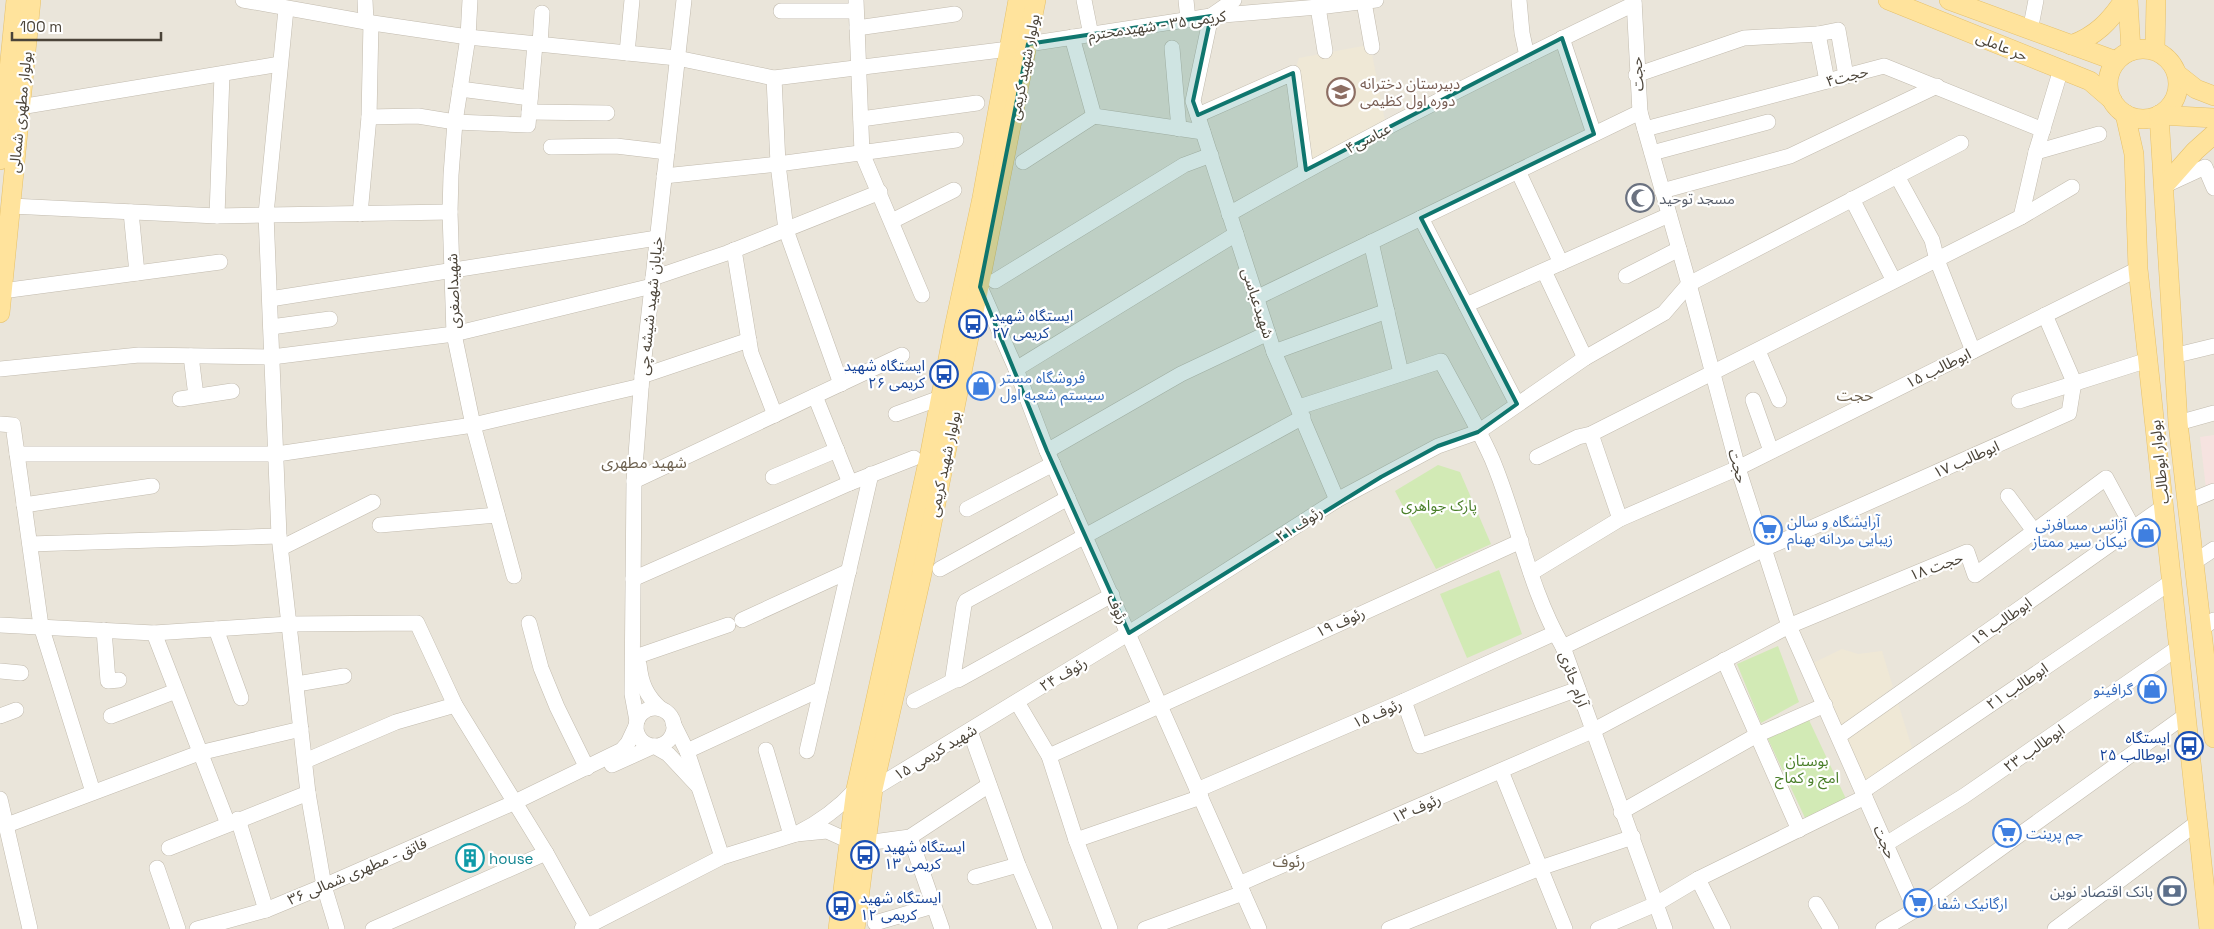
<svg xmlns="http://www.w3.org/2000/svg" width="2214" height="929" font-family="'Space Grotesk','Noto Sans Arabic',sans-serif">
<rect width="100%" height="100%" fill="#f6f3ec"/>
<rect fill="#eae5da" x="0" y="0" width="2214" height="929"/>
<g fill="#efe8d6">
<polygon points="1368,45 1372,54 1385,121 1311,162 1297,64 1299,58"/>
<polygon points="1842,649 1858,654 1882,651 1893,687 1840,728 1813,663"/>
<polygon points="1898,703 1913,751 1864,785 1846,737"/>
</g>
<polygon fill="#f6e3e0" points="2214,435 2214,486 2206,489 2200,437"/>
<g fill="#d2eab5">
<polygon points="1438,465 1460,472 1491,544 1436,569 1395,491"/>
<polygon points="1499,570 1522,634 1467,658 1440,594"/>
<polygon points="1778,646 1799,702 1761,723 1737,664"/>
<polygon points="1808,718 1847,801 1806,820 1767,737"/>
</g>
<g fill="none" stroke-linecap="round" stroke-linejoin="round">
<defs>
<g id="minor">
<polyline points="243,0 366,22 468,37 677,58 774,78 1009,49"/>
<polyline points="365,0 366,22"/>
<polyline points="470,0 468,37 455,122 451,175 450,212 454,334 473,425 514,576"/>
<polyline points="856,0 862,153 922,295"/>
<polyline points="1084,0 1091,35"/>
<polyline points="1186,0 1188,20"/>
<polyline points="1234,0 1211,16 1193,101 1274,352 1337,500"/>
<polyline points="1519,0 1522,33 1527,56"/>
<polyline points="1634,0 1640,112 1689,284 1738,468 1789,626 1915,910"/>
<polyline points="1364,2 1372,47"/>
<polyline points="1318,7 1325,51"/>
<polyline points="286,9 266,214 279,536 308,793 324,886 337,929"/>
<polyline points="781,11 856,11"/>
<polyline points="857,28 955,14"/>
<polyline points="2030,31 2036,0"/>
<polyline points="1818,34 1827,81"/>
<polyline points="1072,37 1094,116 1203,132"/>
<polyline points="1562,38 1594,134"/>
<polyline points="540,44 542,13"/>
<polyline points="1028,44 1211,16 1318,7 1376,0"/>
<polyline points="1172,48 1179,129"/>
<polyline points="627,53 632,0"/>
<polyline points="1636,75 1744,38 1818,34 1838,30 1846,76"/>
<polyline points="774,78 778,164 786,230 841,384"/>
<polyline points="460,89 530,98"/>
<polyline points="20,107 280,64"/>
<polyline points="529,112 607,113"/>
<polyline points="1198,115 1293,73 1306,170"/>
<polyline points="369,117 418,116 455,122 528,125 535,44"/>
<polyline points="861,119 977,103"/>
<polyline points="1645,129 1884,66 2043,130"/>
<polyline points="551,147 616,146 667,152"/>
<polyline points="2036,152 2099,134"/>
<polyline points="1652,153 1768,122"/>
<polyline points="1023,162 1094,116"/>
<polyline points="1518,171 1561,263"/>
<polyline points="664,176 778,164 956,140"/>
<polyline points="1897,176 1932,240 1937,260 1973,351"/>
<polyline points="2168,184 2205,167 2214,188"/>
<polyline points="1662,191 1790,156 1937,86"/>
<polyline points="1852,199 1893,279"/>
<polyline points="11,206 217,216 450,212"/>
<polyline points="131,212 137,273"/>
<polyline points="360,214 369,117 371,23"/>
<path d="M1229,214C1361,139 1497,69 1634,4"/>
<polyline points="217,216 222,74"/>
<polyline points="2021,217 2036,152 2061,69"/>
<polyline points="1421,218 1517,404"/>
<polyline points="892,221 954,190"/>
<polyline points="1371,242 1401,373"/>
<polyline points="734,250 751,353 775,415"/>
<polyline points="1544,271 1585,358"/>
<polyline points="1626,276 1679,249"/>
<polyline points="653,278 727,253 880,192"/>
<polyline points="995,281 1184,165 1211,155"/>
<polyline points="980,287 1016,369 1047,451 1259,929"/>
<polyline points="2,291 220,262"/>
<polyline points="1256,298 1640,112"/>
<polyline points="270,299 657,238"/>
<polyline points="1466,305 1669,215"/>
<polyline points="2045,315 2074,382"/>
<polyline points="271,327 330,319"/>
<polyline points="1758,351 1779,400"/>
<polyline points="1274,352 1387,311"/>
<polyline points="191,356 196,396"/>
<polyline points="2173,356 2214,346"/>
<polyline points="0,369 139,355 272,357 454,334 652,286"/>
<polyline points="1016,369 1236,234"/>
<polyline points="642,376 749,340"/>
<polyline points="815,396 850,483"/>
<polyline points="180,399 232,391"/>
<polyline points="1753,400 1771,451"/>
<polyline points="2019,401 2148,360"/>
<path d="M1299,407L1441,361C1458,393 1477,425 1492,459C1518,521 1529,589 1563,647L1665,929"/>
<polyline points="896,414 940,398"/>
<polyline points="2178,423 2214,413"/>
<polyline points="0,424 13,425 41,626 93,792"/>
<polyline points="1591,434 1620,519"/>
<polyline points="1047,451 1181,374 1268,333"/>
<polyline points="17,454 277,454 473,425 641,386"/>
<polyline points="1537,457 1578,437 1591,434 2021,217 2072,187"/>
<polyline points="773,477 837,450"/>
<polyline points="634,481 902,355"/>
<polyline points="2008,496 2034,531"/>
<polyline points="2187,502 2214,491"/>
<polyline points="24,505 152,486"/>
<polyline points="967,509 1053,464"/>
<polyline points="380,525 497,515"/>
<polyline points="30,544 279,536"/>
<polyline points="281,548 373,502"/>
<polyline points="2193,563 2214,549"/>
<polyline points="940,569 1068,498"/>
<polyline points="1531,573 1620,519 1738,468 2138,269"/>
<polyline points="633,579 850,483 914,458"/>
<polyline points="1112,595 958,680 953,677 964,605 966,601 1303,417"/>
<polyline points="742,620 849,571"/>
<polyline points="529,623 541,668 557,707 587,768"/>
<polyline points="0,625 154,633 290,624 417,623 455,705 546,853 587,927"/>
<polyline points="216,629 241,698"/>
<polyline points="2201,629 2214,620"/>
<polyline points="104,630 108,681 119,680"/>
<polyline points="154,633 228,824"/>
<polyline points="1563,647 1764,549 2069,413 2074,382"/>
<polyline points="638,656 728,625"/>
<polyline points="1724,660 1799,830"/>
<path d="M639,664C641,683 646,696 661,709"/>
<polyline points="0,671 21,673"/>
<polyline points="297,684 344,676"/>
<polyline points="914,701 955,680"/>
<polyline points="1404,701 1420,746 1578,689"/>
<polyline points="1017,702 1049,756 1076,840 1110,929"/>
<circle cx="655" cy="727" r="19"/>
<polyline points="0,716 16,710"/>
<polyline points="111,716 176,691"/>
<polyline points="637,721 632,694 634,481 642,376 684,0"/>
<polyline points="673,723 687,751 722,857"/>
<polyline points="970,731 1018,865 1045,929"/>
<polyline points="1839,736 2163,507"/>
<polyline points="766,750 791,835"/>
<polyline points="687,751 821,689"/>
<polyline points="807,751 871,474"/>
<polyline points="1049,756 1521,541"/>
<polyline points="305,761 396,722 455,705"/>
<polyline points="612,765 654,746 668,754 698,786"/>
<polyline points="1501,771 1565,929"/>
<polyline points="873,789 1129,633 1337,500 1438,446 1478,432 1585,358 1664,313 1689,284 1961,143"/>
<polyline points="1197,790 1404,701 1555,633"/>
<polyline points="1863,791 2171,582"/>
<polyline points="0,799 30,929"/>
<polyline points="1621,812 1757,735 1825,705"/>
<polyline points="238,819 266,910"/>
<polyline points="7,825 199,753 301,729"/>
<polyline points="910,837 942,929"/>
<polyline points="1076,840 1201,797"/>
<path d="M849,841L827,831L796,834C820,822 838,809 856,789"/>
<polyline points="866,843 910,837 989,785"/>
<polyline points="1886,844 1964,796 2179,647"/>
<polyline points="169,848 308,793"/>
<polyline points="157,868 178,929"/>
<polyline points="975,877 1018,865"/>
<polyline points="1698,879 1723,929"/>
<polyline points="1239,884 1592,731 1789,626 1967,552 1975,575 2106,478 2133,528"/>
<polyline points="1816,904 1831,929"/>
<polyline points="875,923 933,906"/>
<polyline points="197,929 266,910 324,886 513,803 622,750 628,743 636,726"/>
<polyline points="373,929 546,853"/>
<polyline points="582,929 722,857 796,834"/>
<polyline points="1145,929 1243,893"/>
<polyline points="1389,929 1540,868 1633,837"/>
<polyline points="1598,929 1656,904 1698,879 1865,797"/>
<polyline points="1883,929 1915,910 2186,715"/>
<polyline points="2055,929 2198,822"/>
</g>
<g id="major">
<polyline points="1888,0 2090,81 2112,100"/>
<polyline points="1949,0 2116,61"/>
<polyline points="2128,0 2131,51"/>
<path d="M2071,45C2096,36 2110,21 2124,0"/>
<circle cx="2143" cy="84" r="35"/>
<polyline points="2155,50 2156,0"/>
<polyline points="2177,74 2196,89 2214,96"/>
<polyline points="2125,114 2134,154 2138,269 2209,929"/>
<polyline points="2159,115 2178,423 2214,738"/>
<polyline points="2159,115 2214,118"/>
<polyline points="0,160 16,0"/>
<polyline points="2164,186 2195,151 2214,134"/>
<polyline points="0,313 31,0"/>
<polyline points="838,929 856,789 930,453 954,328 982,198 1018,0"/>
<polyline points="855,929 873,789 921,578 1036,0"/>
</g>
</defs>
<use href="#minor" stroke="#c2bbae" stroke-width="16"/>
<use href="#major" stroke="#e6c16a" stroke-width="20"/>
<use href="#minor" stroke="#fff" stroke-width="15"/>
<use href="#major" stroke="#ffe39c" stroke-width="19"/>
</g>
<path fill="#0f766e" fill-opacity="0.2" stroke="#0f766e" stroke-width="4" stroke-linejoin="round" d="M1211,16L1193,101L1198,115L1293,73L1306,170L1562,38L1594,134L1421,218L1517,404L1478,432L1438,446L1381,477L1129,633L1047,451L980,287L1028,44Z"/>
<defs>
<symbol id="school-ring" viewBox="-11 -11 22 22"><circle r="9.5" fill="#fff" stroke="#8d6e63" stroke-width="1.5"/><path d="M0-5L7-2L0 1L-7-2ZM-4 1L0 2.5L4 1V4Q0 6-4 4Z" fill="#8d6e63"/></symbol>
<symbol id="mosque-ring" viewBox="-11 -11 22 22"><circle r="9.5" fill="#fff" stroke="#6b7280" stroke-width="1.5"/><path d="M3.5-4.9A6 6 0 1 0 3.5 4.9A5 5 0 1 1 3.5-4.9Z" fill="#6b7280"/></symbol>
<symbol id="bus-ring" viewBox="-11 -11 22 22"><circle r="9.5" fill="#fff" stroke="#1a4fb4" stroke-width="1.5"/><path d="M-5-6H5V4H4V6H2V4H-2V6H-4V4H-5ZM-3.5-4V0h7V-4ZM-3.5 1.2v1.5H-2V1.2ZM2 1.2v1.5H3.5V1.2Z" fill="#1a4fb4"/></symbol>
<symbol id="shop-ring" viewBox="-11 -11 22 22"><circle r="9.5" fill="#fff" stroke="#3f7fe0" stroke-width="1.5"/><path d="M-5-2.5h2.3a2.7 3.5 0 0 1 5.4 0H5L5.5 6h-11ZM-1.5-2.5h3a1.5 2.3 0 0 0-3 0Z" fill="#3f7fe0"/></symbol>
<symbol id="supermarket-ring" viewBox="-11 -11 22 22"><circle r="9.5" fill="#fff" stroke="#3f7fe0" stroke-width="1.5"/><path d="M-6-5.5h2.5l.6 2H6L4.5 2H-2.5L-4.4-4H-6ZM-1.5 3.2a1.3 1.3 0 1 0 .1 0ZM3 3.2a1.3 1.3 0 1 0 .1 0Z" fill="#3f7fe0"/></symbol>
<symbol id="building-ring" viewBox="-11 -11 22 22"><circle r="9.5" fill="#fff" stroke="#0f9aa8" stroke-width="1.5"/><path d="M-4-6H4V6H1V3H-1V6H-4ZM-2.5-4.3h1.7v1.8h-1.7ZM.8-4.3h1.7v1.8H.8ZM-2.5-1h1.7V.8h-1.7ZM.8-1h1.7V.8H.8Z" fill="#0f9aa8"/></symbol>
<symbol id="bank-ring" viewBox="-11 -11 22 22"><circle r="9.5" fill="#fff" stroke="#5c6f8a" stroke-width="1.5"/><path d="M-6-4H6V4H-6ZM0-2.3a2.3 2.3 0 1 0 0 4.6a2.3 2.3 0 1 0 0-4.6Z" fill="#5c6f8a"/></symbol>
</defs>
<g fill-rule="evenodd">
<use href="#school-ring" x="1325" y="76" width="32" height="32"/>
<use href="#mosque-ring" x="1624" y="182" width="32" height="32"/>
<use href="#bus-ring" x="957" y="308" width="32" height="32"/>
<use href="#bus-ring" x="928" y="358" width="32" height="32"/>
<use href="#shop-ring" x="965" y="370" width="32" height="32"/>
<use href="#supermarket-ring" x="1752" y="514" width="32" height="32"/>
<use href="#shop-ring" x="2130" y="517" width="32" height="32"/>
<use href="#shop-ring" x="2136" y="673" width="32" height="32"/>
<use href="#bus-ring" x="2173" y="730" width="32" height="32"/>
<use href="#supermarket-ring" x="1991" y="817" width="32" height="32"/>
<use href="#bus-ring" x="849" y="839" width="32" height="32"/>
<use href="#building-ring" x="454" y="842" width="32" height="32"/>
<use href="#bank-ring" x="2156" y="875" width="32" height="32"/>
<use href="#supermarket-ring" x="1902" y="887" width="32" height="32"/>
<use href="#bus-ring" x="825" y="890" width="32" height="32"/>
</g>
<g text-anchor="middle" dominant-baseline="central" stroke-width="4.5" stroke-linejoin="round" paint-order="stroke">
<g font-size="15" fill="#4b4439" stroke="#fff">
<text transform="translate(1157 25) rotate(-8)">کریمی ۳۵ - شهیدمحترم</text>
<text transform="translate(2002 46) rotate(22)">حر عاملی</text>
<text transform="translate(1024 67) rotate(-79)">بولوار شهید کریمی</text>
<text transform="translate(1637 74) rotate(-93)">حجت</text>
<text transform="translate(1847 76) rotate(-15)">حجت۴</text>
<text transform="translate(20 112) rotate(-84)">بولوار مطهری شمالی</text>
<text transform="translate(1368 138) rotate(-27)">عباسی۴</text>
<text transform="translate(453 291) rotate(-92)">شهیداصغری</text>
<text transform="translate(1258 303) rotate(72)">شهیدعباسی</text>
<text transform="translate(650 306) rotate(-84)">خیابان شهید شیشه چی</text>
<text transform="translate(1938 368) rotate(-26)">ابوطالب ۱۵</text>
<text transform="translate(1966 459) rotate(-24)">ابوطالب ۱۷</text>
<text transform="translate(2159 462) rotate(-96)">بولوار ابوطالب</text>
<text transform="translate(944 464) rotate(-78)">بولوار شهید کریمی</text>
<text transform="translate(1738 466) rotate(74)">حجت</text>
<text transform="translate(1299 524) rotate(-33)">رئوف ۲۱</text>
<text transform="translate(1936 566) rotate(-20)">حجت ۱۸</text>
<text transform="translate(1118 609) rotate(66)">رئوف</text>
<text transform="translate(2001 621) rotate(-35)">ابوطالب ۱۹</text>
<text transform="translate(1340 622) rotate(-24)">رئوف ۱۹</text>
<text transform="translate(1063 674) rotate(-31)">رئوف ۲۴</text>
<text transform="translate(1574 679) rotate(70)">آرام حائری</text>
<text transform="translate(2017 686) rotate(-34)">ابوطالب ۲۱</text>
<text transform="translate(1377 713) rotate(-23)">رئوف ۱۵</text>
<text transform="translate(2034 748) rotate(-35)">ابوطالب ۲۳</text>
<text transform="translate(935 752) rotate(-31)">شهید کریمی ۱۵</text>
<text transform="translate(1416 808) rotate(-23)">رئوف ۱۳</text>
<text transform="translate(1885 842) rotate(66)">حجت</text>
<text transform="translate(357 871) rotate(-23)">فاتق - مطهری شمالی ۳۶</text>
</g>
<g font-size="15" fill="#785e54" stroke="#fff" text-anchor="start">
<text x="1360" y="83">دبیرستان دخترانه<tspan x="1360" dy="17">دوره اول کظیمی</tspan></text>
</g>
<g font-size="15" fill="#5b616d" stroke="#fff" text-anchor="start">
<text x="1659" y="198">مسجد توحید</text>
</g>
<g font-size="15" fill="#164399" stroke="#fff" text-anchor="start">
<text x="992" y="315">ایستگاه شهید<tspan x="992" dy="17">کریمی ۲۷</tspan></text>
<text x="925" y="365" text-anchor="end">ایستگاه شهید<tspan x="925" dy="17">کریمی ۲۶</tspan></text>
<text x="2170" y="737" text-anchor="end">ایستگاه<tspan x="2170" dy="17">ابوطالب ۲۵</tspan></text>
<text x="884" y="846">ایستگاه شهید<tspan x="884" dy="17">کریمی ۱۳</tspan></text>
<text x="860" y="897">ایستگاه شهید<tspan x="860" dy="17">کریمی ۱۲</tspan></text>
</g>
<g font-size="15" fill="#366cbe" stroke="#fff" text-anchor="start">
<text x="1000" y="377">فروشگاه مستر<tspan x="1000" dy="17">سیستم شعبه اول</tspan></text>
<text x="1787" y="521">آرایشگاه و سالن<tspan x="1787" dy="17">زیبایی مردانه بهنام</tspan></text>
<text x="2127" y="524" text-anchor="end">آژانس مسافرتی<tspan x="2127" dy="17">نیکان سیر ممتاز</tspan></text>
<text x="2133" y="689" text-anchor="end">گرافینو</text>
<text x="2026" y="833">جم پرینت</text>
<text x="1937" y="903">ارگانیک شفا</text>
</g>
<g font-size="15" fill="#4a7f2a" stroke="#fff">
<text x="1439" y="505">پارک جواهری</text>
<text x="1807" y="760">بوستان<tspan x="1807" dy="17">امج و کماج</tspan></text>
</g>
<g font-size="15" fill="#0d838f" stroke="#fff" text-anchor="start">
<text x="489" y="858">house</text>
</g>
<g font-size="15" fill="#4e5e75" stroke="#fff" text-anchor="end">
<text x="2153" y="891">بانک اقتصاد نوین</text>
</g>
<g font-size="16" fill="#6e6250" stroke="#fff">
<text x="1855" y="395">حجت</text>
<text x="644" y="462">شهید مطهری</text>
<text x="1289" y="861">رئوف</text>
</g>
</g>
<path d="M12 32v8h149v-8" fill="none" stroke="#4b4439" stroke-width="2.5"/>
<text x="20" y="32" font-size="15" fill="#4b4439" stroke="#ffffff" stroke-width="4" paint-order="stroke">100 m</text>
</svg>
